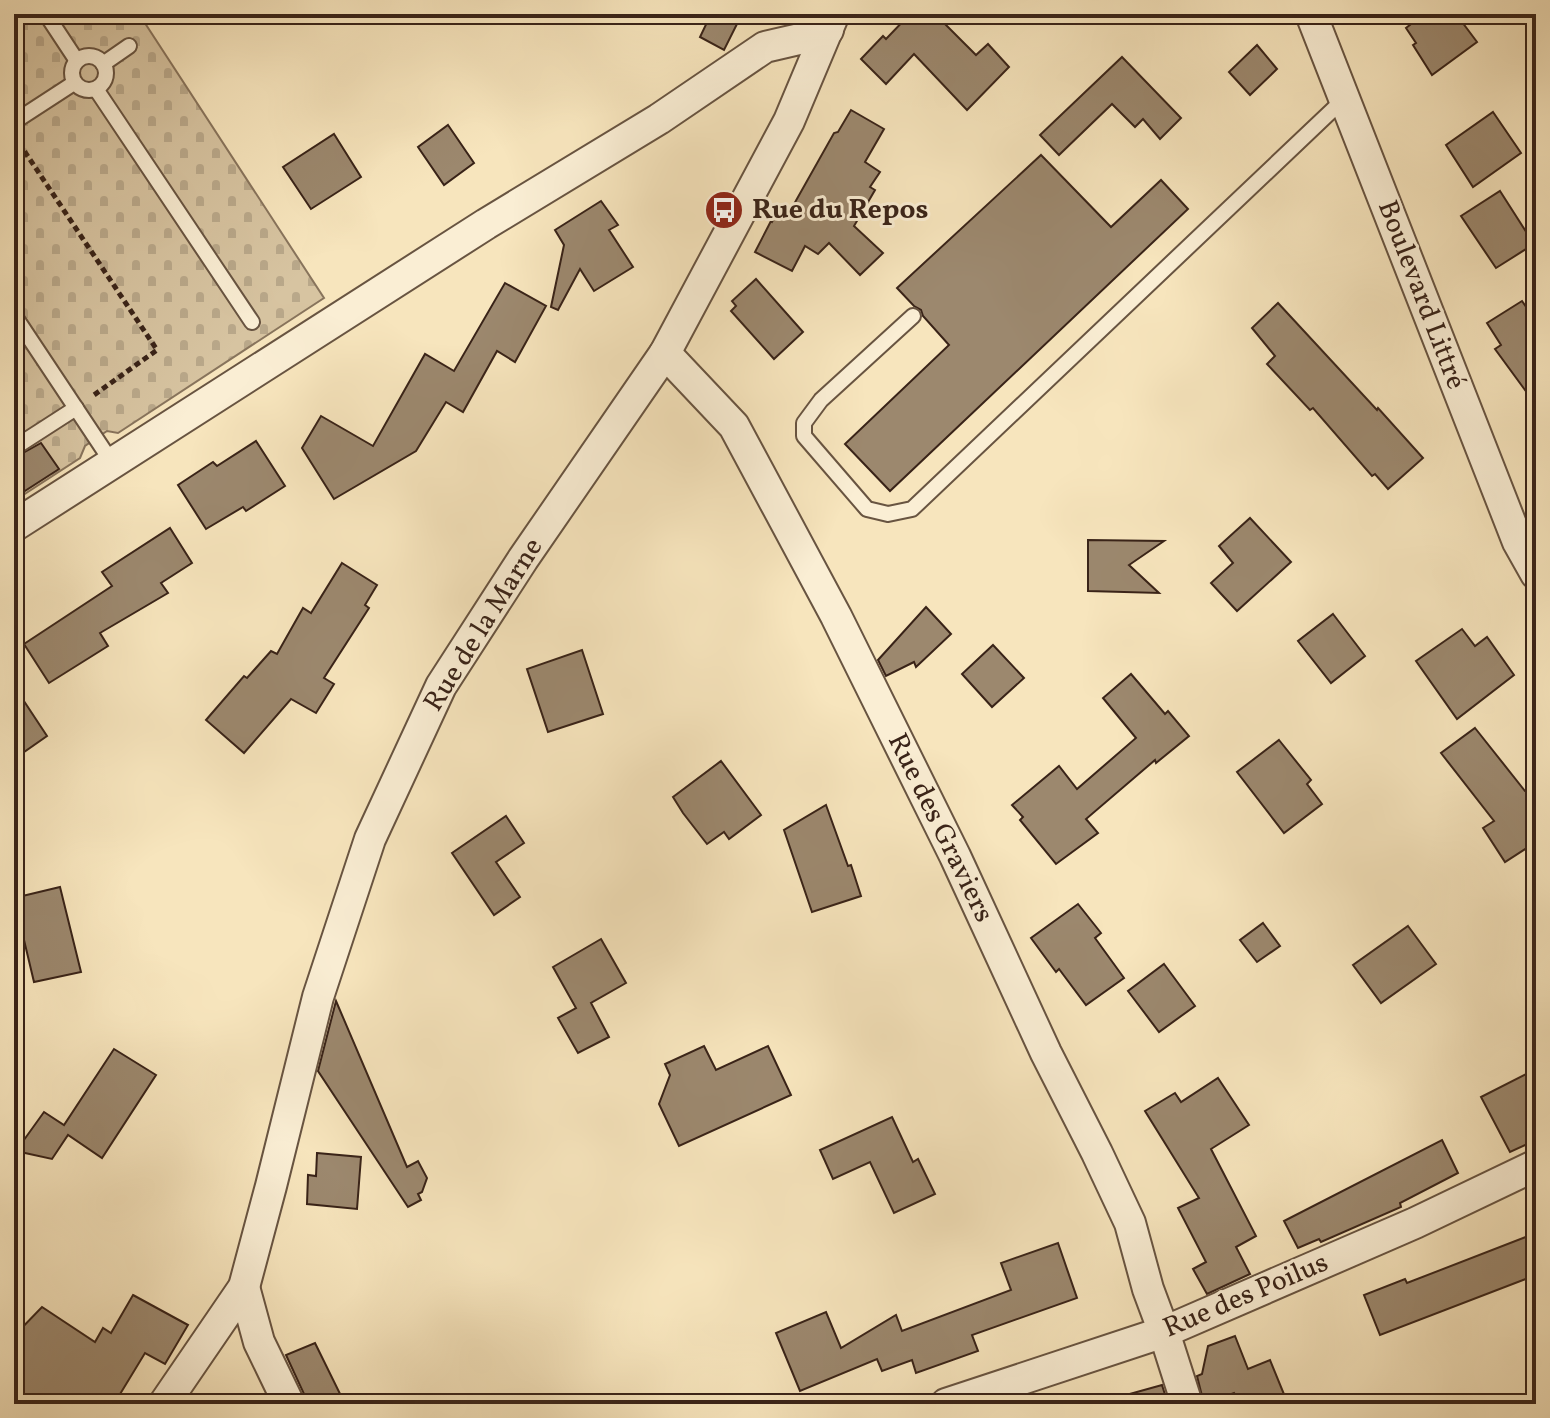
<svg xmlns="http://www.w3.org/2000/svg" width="1550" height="1418" font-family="Vollkorn,serif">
<defs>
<pattern id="cemetery-stones" width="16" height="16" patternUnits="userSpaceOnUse" patternTransform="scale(2)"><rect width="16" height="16" fill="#d7c4a1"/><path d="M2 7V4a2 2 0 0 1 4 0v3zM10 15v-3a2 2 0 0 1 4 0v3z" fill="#b9a88a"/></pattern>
</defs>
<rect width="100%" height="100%" fill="#f7e5bd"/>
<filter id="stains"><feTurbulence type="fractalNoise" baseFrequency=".0025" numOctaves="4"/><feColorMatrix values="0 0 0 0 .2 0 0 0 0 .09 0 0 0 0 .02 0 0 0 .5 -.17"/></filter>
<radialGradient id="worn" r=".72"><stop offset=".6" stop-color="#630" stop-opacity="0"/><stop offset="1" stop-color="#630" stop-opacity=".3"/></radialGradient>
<polygon fill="url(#cemetery-stones)" stroke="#88745c" stroke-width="2" points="14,14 139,14 324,298 118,433 107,431 85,446 80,458 14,501"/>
<g fill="#9c886e" stroke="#392318" stroke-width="2">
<polygon points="711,14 742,14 724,50 700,37"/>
<polygon points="910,14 935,14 976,55 988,44 1009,67 967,110 914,54 886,84 861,59 883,36 886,39"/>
<polygon points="1424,14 1456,14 1477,42 1432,75 1413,45 1416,43 1406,28"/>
<polygon points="1257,45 1277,69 1250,95 1229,72"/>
<polygon points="1122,57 1181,118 1160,139 1143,119 1135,127 1112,104 1059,155 1040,135"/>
<polygon points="851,110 884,129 865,162 880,172 870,187 875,190 854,226 883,253 860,275 829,243 818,254 805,246 792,271 755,252 771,221 772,222 781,207 789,213 834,133 838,132"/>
<polygon points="1493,112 1521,153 1473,187 1446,145"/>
<polygon points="448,125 474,163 444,185 418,147"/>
<polygon points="334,134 361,177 311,209 283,167"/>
<polygon points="1041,155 1111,227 1161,180 1188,209 890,491 845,444 949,345 923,316 921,310 914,306 897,288"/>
<polygon points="1500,191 1534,244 1496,268 1461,216"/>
<polygon points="601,201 618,225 609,230 633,267 594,291 580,269 558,310 551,307 564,245 555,230"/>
<polygon points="756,279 803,332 774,359 731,311 736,306 732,301"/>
<polygon points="505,283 546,306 515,362 497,351 463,412 446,402 416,451 334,499 302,448 321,416 373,446 425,354 454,371"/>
<polygon points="1522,301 1536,321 1536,405 1495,349 1501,345 1487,323"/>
<polygon points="1278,303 1377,410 1378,408 1423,458 1388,489 1375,474 1372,476 1313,408 1310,410 1267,364 1275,356 1252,328"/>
<polygon points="256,441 285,486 246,511 243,507 206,529 178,485 213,462 217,466"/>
<polygon points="41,443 59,469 14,498 14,458"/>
<polygon points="1250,518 1291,562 1237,611 1211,583 1233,563 1219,546"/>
<polygon points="170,528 192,563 161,583 168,593 100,633 108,646 49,683 24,644 112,586 102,572"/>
<polygon points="1088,540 1164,541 1129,565 1159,593 1088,591"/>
<polygon points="342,563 377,585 365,605 369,608 324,678 334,684 316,713 291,699 244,753 206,720 244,676 247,678 271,651 277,654 303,608 311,613"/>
<polygon points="926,607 951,634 916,667 914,662 886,676 878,660"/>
<polygon points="1333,614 1365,656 1331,683 1298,641"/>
<polygon points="1462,629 1475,646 1487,637 1514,675 1457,719 1416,661"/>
<polygon points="993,645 1024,678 992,707 962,674"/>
<polygon points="582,650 603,714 548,732 527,669"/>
<polygon points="1131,674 1165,714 1168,711 1189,736 1156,763 1155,760 1086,819 1098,833 1056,864 1020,820 1023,817 1012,805 1059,766 1077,789 1136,738 1103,698"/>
<polygon points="14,686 47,736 14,759"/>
<polygon points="1475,728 1525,791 1536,790 1536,842 1505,862 1483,828 1494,821 1441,753"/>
<polygon points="1279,740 1311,780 1307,784 1322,804 1284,833 1237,772"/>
<polygon points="721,761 761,815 729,839 724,832 707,844 683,813 673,797"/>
<polygon points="826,805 848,866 851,865 861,896 812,912 784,830"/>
<polygon points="506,816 524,843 496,862 520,897 494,915 452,853"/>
<polygon points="60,887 81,972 34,982 14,898"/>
<polygon points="1078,904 1101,933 1095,938 1124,978 1086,1005 1059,969 1056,972 1031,938"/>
<polygon points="1263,923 1280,946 1257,962 1240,940"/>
<polygon points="1408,926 1436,964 1381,1003 1353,965"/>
<polygon points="601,939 626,983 591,1003 609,1037 578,1053 558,1018 576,1008 553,967"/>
<polygon points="1164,964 1195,1006 1159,1032 1128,991"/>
<polygon points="336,1001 407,1167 418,1161 427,1178 422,1192 418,1194 421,1200 408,1207 318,1071"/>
<polygon points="704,1046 716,1070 768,1046 791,1095 679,1146 659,1104 670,1075 665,1064"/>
<polygon points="114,1049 156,1075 102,1158 68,1135 52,1159 16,1151 44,1112 64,1125"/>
<polygon points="1536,1069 1536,1140 1510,1152 1481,1097"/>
<polygon points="1218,1078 1249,1125 1211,1149 1256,1236 1236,1247 1250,1274 1207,1294 1193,1269 1206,1262 1178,1208 1199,1198 1145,1111 1175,1093 1181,1102"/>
<polygon points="892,1117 913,1162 918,1159 935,1194 894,1213 870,1162 833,1179 820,1150"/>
<polygon points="1442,1140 1458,1173 1400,1203 1401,1207 1321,1242 1319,1239 1298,1248 1284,1221"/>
<polygon points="317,1153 361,1157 357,1209 307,1204 308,1175 316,1176"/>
<polygon points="1536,1233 1536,1275 1380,1335 1364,1295 1405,1279 1407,1283"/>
<polygon points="1058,1243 1077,1298 972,1335 978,1351 916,1373 912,1360 882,1371 877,1359 800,1391 776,1333 826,1312 841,1348 896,1315 902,1331 1011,1290 1001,1263"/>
<polygon points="133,1295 188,1325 165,1364 145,1353 114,1404 14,1404 14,1336 42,1307 95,1342 103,1328 111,1333"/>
<polygon points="1235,1336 1248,1369 1270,1360 1288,1404 1239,1404 1234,1393 1204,1404 1197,1376 1202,1374 1208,1346"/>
<polygon points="315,1343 345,1404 307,1404 305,1396 286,1355"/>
<polygon points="1162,1385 1168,1404 1127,1404 1126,1395"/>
</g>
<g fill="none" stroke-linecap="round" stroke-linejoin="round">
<defs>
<g id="lane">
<polyline points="46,14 77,61"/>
<circle cx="89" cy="73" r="17"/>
<polyline points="103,64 129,46"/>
<polyline points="96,89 252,322"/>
<polyline points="14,122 74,83"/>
<polyline points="14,315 113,464"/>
<polyline points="913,316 821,400 804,423 804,436 867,509 888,514 912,509 1344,99"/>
<polyline points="14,448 76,408"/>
</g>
<g id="street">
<polyline points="1311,14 1518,542 1536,574"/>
<polyline points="665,353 734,426 836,616 955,856 1046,1053 1097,1153 1130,1223 1148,1289 1164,1332 1187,1404"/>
<polyline points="14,526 486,224 659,119 765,47 808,37 828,30"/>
<polyline points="244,1287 259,1342 289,1404"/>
<polyline points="164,1404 244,1287 271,1186 318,997 370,839 441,686 523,559 665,353 789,121 834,14"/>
<polyline points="946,1404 1164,1332 1415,1223 1536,1165"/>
</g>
</defs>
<use href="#lane" stroke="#685441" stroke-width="18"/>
<use href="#street" stroke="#685441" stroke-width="34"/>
<polyline stroke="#392318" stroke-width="5" stroke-dasharray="6 4" stroke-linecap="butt" points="19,143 157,350 94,395"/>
<use href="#lane" stroke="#faeed4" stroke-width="14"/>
<use href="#street" stroke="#faeed4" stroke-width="30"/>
</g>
<defs>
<symbol id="bus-disc" viewBox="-11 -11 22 22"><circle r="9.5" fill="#8f2418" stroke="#faeed4"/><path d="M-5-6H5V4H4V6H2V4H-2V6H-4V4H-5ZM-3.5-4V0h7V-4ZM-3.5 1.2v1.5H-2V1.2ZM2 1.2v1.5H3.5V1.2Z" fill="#fff"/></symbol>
</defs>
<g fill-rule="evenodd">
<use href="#bus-disc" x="702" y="188" width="44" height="44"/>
</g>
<g text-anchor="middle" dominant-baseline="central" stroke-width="6" stroke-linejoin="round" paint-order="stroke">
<g font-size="28" font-weight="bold" fill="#392318" stroke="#faeed4" text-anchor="start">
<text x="752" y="210">Rue du Repos</text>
</g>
<g font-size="28" fill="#392318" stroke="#faeed4">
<text transform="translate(1421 295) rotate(69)">Boulevard Littré</text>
<text transform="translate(484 625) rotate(-58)">Rue de la Marne</text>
<text transform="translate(940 828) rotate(64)">Rue des Graviers</text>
<text transform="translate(1246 1296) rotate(-23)">Rue des Poilus</text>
</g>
</g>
<rect width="1550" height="1418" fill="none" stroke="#f7e5bd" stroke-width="48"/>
<rect x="16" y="16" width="1518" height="1386" fill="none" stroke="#392318" stroke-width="4"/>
<rect x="24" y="24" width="1502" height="1370" fill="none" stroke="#392318" stroke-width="2"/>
<rect width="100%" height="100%" filter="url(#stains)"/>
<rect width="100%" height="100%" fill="url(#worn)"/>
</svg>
